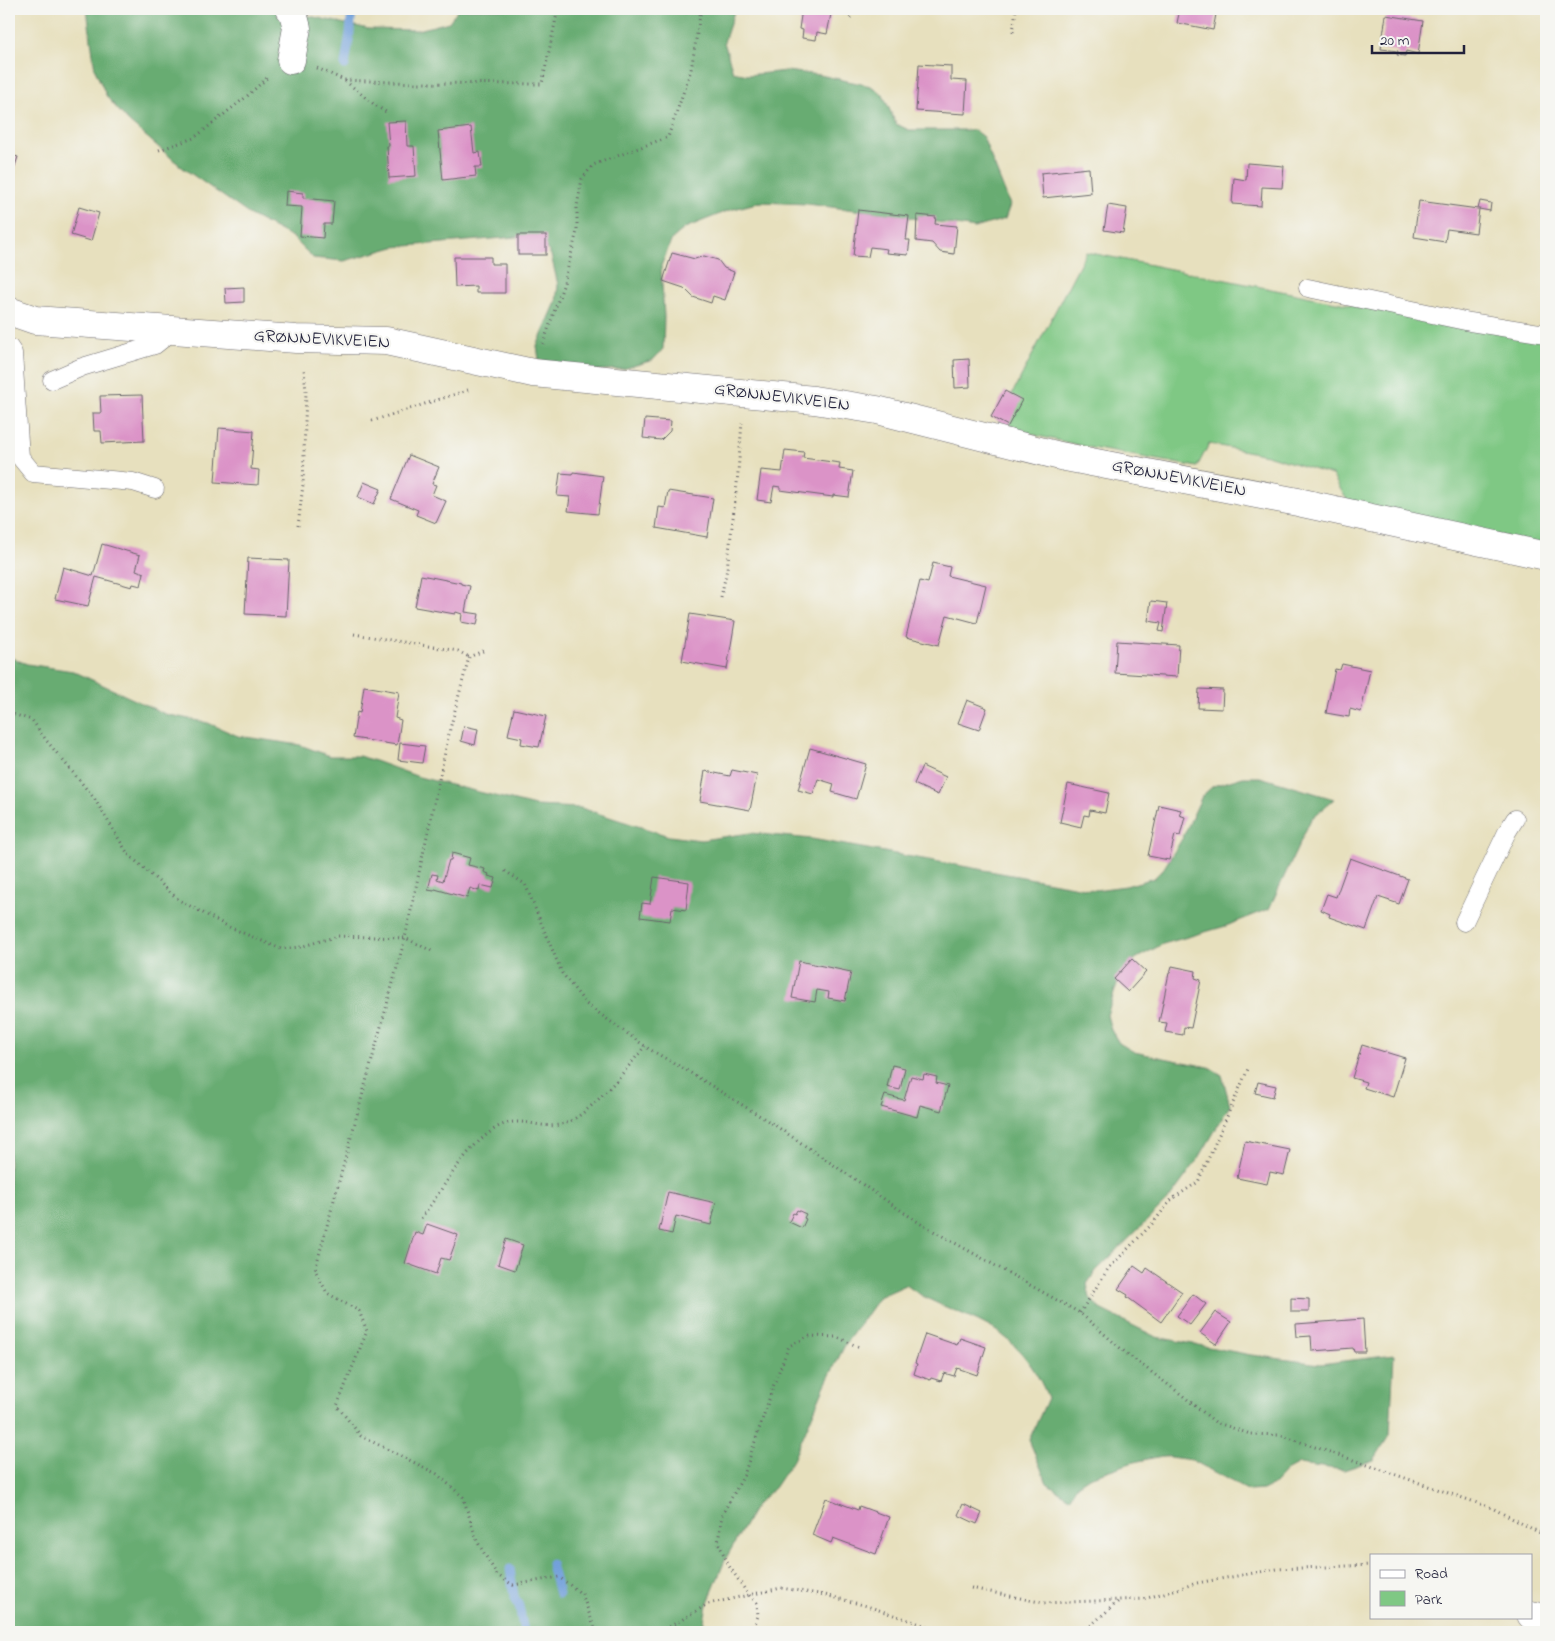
<svg xmlns="http://www.w3.org/2000/svg" width="1555" height="1641" font-family="'Indie Flower',sans-serif">
<rect width="100%" height="100%" fill="#f6f6f2"/>
<filter id="ink" filterUnits="userSpaceOnUse"><feTurbulence type="fractalNoise" baseFrequency=".02" numOctaves="2"/><feDisplacementMap in="SourceGraphic" scale="10" xChannelSelector="R" yChannelSelector="G"/><feConvolveMatrix kernelMatrix="1 2 1 2 8 2 1 2 1" color-interpolation-filters="sRGB"/></filter>
<filter id="wash" filterUnits="userSpaceOnUse"><feTurbulence type="fractalNoise" baseFrequency=".0096" numOctaves="4" result="noise"/><feDisplacementMap in="SourceGraphic" scale="20" xChannelSelector="R" yChannelSelector="G"/><feGaussianBlur stdDeviation="1.12" result="paint"/><feColorMatrix in="noise" values="0 0 0 0 0 0 0 0 0 0 0 0 0 0 0 0 0 1.4 0 .05"/><feComposite in="paint" operator="in"/></filter>
<g filter="url(#wash)">
<rect width="100%" height="100%" fill="#e7e0be"/>
<polygon fill="#7fc884" stroke="#507560" points="1086,252 1336,302 1546,339 1546,545 1350,505 1332,475 1267,455 1209,444 1197,467 1092,448 1038,436 998,421"/>
<g fill="#67ac72" stroke="#446756">
<polygon points="87,9 277,9 369,29 418,30 449,22 458,9 735,9 724,42 733,72 748,75 786,71 820,75 871,86 883,95 896,124 909,130 974,130 983,137 1010,205 1005,219 975,228 879,213 807,204 760,202 730,210 685,228 672,239 661,266 664,317 663,349 653,360 623,369 587,371 539,360 537,346 556,302 558,285 551,255 542,242 528,236 394,247 344,261 313,258 292,237 250,215 183,168 128,121 107,97 95,70"/>
<path d="M9,657L27,664L73,671L165,714L208,723L238,736L300,745L330,756H359L375,761L419,777L535,806L581,808L669,836L701,840L750,833L812,839L1095,890L1126,886L1154,878L1164,868L1182,839L1202,796L1213,786L1243,777H1260L1334,799L1311,819L1269,909L1226,926L1163,944L1135,959L1117,984L1107,1015L1111,1030L1119,1043L1134,1052L1209,1067L1222,1075L1230,1105L1199,1158L1169,1199L1096,1271L1087,1284L1090,1298L1100,1309L1156,1337L1251,1355L1320,1364L1394,1355L1390,1434L1374,1460L1344,1470L1299,1464L1286,1471L1273,1485L1263,1490L1249,1491L1192,1460L1162,1456L1134,1462L1089,1477L1077,1485L1069,1498L1047,1483L1029,1440L1048,1398C1037,1369 1015,1340 988,1326C961,1311 930,1304 906,1285L879,1297L846,1343L825,1385L793,1460L774,1488L756,1505L725,1560L707,1605L702,1632H9Z"/>
</g>
<g fill="none" stroke-linecap="round" stroke-linejoin="round">
<g stroke="#72a0da" stroke-width="9">
<polyline points="345,65 350,33 352,9"/>
<polyline points="551,1564 559,1594"/>
<polyline points="510,1569 514,1596 519,1606 524,1632"/>
</g>
</g>
<g id="blocks">
<g fill="#db93c7">
<polygon points="802,9 832,9 827,34 817,32 816,40 802,38 803,30 799,29"/>
<polygon points="1180,9 1217,9 1213,30 1177,23"/>
<polygon points="1386,15 1423,21 1418,54 1406,51 1405,56 1397,55 1398,51 1381,49"/>
<polygon points="919,64 951,66 951,80 967,81 965,114 916,111"/>
<polygon points="406,121 407,146 414,146 416,176 389,178 387,146 389,146 387,122"/>
<polygon points="471,127 474,153 480,152 482,167 475,167 476,176 443,180 438,131"/>
<polygon points="9,154 18,157 9,184"/>
<polygon points="1247,163 1284,166 1282,188 1262,187 1261,206 1232,204 1234,178 1246,180"/>
<polygon points="1089,168 1091,193 1043,198 1041,173"/>
<polygon points="286,191 303,193 303,198 334,201 332,224 324,224 323,238 300,236 302,207 285,206"/>
<polygon points="1419,201 1478,209 1480,201 1491,203 1490,211 1479,209 1476,233 1447,229 1445,242 1414,237"/>
<polygon points="1108,205 1127,208 1123,233 1104,230"/>
<polygon points="79,207 99,213 91,241 71,235"/>
<polygon points="858,210 909,216 906,240 910,240 908,255 886,253 887,249 870,247 868,257 853,256"/>
<polygon points="917,215 936,217 935,224 957,226 954,254 940,252 932,243 916,241"/>
<rect x="518" y="235" width="28" height="20"/>
<polygon points="672,253 695,259 704,256 718,260 724,268 734,272 725,300 713,296 711,303 693,297 684,288 663,281"/>
<polygon points="454,257 491,257 491,264 505,264 505,293 476,293 476,286 455,287"/>
<polygon points="244,287 244,302 226,303 225,288"/>
<polygon points="969,359 970,387 955,388 954,360"/>
<polygon points="1005,391 1022,400 1008,426 991,417"/>
<polygon points="142,395 144,441 102,443 101,431 94,431 93,413 101,413 100,396"/>
<polygon points="645,419 671,421 670,431 661,440 643,438"/>
<polygon points="219,428 254,431 251,469 259,470 258,485 215,482"/>
<polygon points="785,450 804,452 803,458 840,463 839,469 853,471 849,497 833,495 833,497 780,490 780,487 774,486 771,502 757,500 761,470 782,472"/>
<polygon points="409,455 439,467 432,484 436,485 432,495 446,501 436,523 416,515 418,510 391,499"/>
<polygon points="573,472 603,476 598,514 568,511 570,497 557,496 560,473 573,474"/>
<polygon points="364,482 381,489 374,504 358,497"/>
<polygon points="668,491 713,498 707,537 656,528 659,507 665,508"/>
<polygon points="102,544 140,555 136,570 144,573 141,586 133,584 132,587 96,577 88,606 55,599 63,567 93,576"/>
<polygon points="248,558 289,560 286,616 245,614"/>
<polygon points="933,563 950,567 948,576 986,585 977,623 947,615 939,645 906,637 920,581 928,583"/>
<polygon points="421,575 461,583 461,584 470,586 465,612 479,614 477,625 461,622 462,614 456,612 455,614 415,607"/>
<polygon points="1151,601 1167,603 1163,632 1159,631 1161,623 1148,621"/>
<polygon points="690,614 735,621 727,669 682,661"/>
<polygon points="1117,641 1179,645 1177,677 1115,673"/>
<polygon points="1342,664 1370,670 1361,712 1350,709 1349,717 1326,713 1335,669 1340,670"/>
<polygon points="364,686 399,692 395,718 401,720 397,745 353,738 357,712 360,713"/>
<polygon points="1199,689 1223,690 1222,709 1198,708"/>
<polygon points="967,700 987,708 979,730 958,723"/>
<polygon points="514,709 546,716 539,747 521,744 522,738 508,735"/>
<polygon points="464,726 478,729 475,745 461,741"/>
<polygon points="400,743 425,746 422,763 398,760"/>
<polygon points="810,748 866,764 856,799 832,792 834,784 818,779 813,794 798,790"/>
<polygon points="922,766 946,777 938,795 914,784"/>
<polygon points="732,770 757,775 750,810 700,801 705,771 730,776"/>
<polygon points="1068,784 1109,793 1105,813 1090,810 1089,816 1084,815 1081,827 1060,822"/>
<polygon points="1159,805 1181,810 1179,815 1185,817 1180,836 1175,835 1169,860 1148,856"/>
<polygon points="452,853 470,858 468,865 485,869 484,872 489,874 488,876 496,878 493,888 480,885 479,891 470,888 467,898 435,889 434,891 428,890 432,874 438,875 437,879 443,881 449,860 451,860"/>
<polygon points="1350,858 1408,879 1399,904 1378,897 1366,930 1329,917 1330,914 1321,910 1327,894 1336,897"/>
<polygon points="654,877 689,882 686,910 672,908 670,921 640,917 642,903 650,904"/>
<polygon points="1132,959 1146,972 1128,992 1114,979"/>
<polygon points="799,961 851,972 845,1001 828,998 829,992 817,990 815,1002 792,998"/>
<polygon points="1172,966 1196,971 1195,978 1201,980 1191,1028 1184,1027 1183,1035 1165,1032 1167,1023 1159,1022 1169,973 1170,973"/>
<polygon points="1362,1045 1405,1058 1393,1097 1364,1088 1366,1082 1352,1078"/>
<polygon points="892,1065 905,1068 900,1090 887,1087"/>
<polygon points="924,1074 937,1077 936,1083 948,1086 941,1111 920,1105 917,1117 881,1107 885,1095 904,1100 911,1076 923,1079"/>
<polygon points="1258,1082 1276,1086 1273,1097 1255,1093"/>
<polygon points="1245,1141 1290,1150 1284,1175 1270,1172 1267,1184 1237,1178"/>
<polygon points="668,1192 716,1203 711,1225 676,1216 672,1234 659,1231"/>
<polygon points="797,1210 806,1214 804,1218 806,1219 802,1228 789,1222 793,1213 795,1214"/>
<polygon points="427,1224 458,1235 449,1260 441,1258 436,1274 405,1263 415,1232 423,1235"/>
<polygon points="506,1239 523,1245 515,1270 498,1264"/>
<polygon points="1134,1266 1144,1273 1147,1268 1182,1292 1161,1322 1127,1297 1128,1295 1118,1289"/>
<polygon points="1193,1294 1206,1304 1190,1325 1177,1316"/>
<polygon points="1291,1298 1309,1299 1309,1312 1291,1312"/>
<polygon points="1215,1312 1231,1322 1216,1344 1200,1333"/>
<polygon points="1363,1319 1365,1352 1354,1352 1353,1348 1312,1351 1311,1336 1297,1337 1296,1324"/>
<polygon points="925,1334 957,1345 960,1338 986,1347 977,1375 957,1368 954,1376 944,1373 941,1381 931,1378 930,1380 914,1374 917,1364 915,1363"/>
<polygon points="826,1498 858,1510 859,1506 889,1517 876,1554 833,1538 831,1543 812,1535"/>
<polygon points="963,1504 982,1513 977,1524 958,1515"/>
</g>
</g>
</g>
<g filter="url(#ink)">
<use href="#blocks" fill-opacity="0" stroke="#676469" stroke-width="1"/>
<g fill="none" stroke-linecap="round" stroke-linejoin="round">
<defs>
<g id="lane">
<polyline points="1308,288 1470,322 1546,334"/>
<polyline points="9,347 13,353 20,457 33,473 133,482 155,489"/>
<polyline points="52,380 82,367 155,345 174,330"/>
<polyline points="1464,922 1507,832 1515,819"/>
</g>
<g id="street">
<polyline points="290,9 292,9 297,28 291,60"/>
<polyline points="9,311 35,320 296,339 386,341 533,373 814,400 877,410 1060,456 1298,502 1546,556"/>
<polyline points="1531,1615 1546,1618"/>
</g>
</defs>
<use href="#lane" stroke="#676469" stroke-width="19"/>
<use href="#street" stroke="#676469" stroke-width="29"/>
<g stroke="#676469" stroke-width="3" stroke-dasharray="1 4" stroke-linecap="butt">
<polyline points="850,18 856,9"/>
<polyline points="1013,32 1016,9"/>
<polyline points="317,68 344,80 416,83 542,84 558,9"/>
<path d="M345,81C360,92 370,103 386,112"/>
<polyline points="159,150 194,138 246,97 268,77"/>
<polyline points="543,344 564,283 577,231 577,206 582,179 593,165 668,137 691,70 701,9"/>
<polyline points="372,421 468,390"/>
<polyline points="298,526 303,485 306,392 304,369"/>
<polyline points="721,597 727,569 737,484 742,423"/>
<polyline points="354,634 458,651 469,657"/>
<polyline points="483,651 469,657 450,729 405,938 315,1270 327,1293 359,1311 367,1331 337,1406 361,1436 437,1474 463,1497 477,1541 497,1575 513,1585 559,1577 582,1594 596,1632"/>
<polyline points="9,713 32,720 46,740 94,798 128,854 179,900 229,927 281,949 300,947 338,936 405,938 432,951"/>
<polyline points="505,871 525,884 562,973 586,1004 649,1049 686,1070 773,1124 921,1224 1080,1313 1126,1353 1182,1395 1215,1422 1250,1434 1280,1435 1353,1460 1492,1508 1546,1536"/>
<path d="M421,1218C445,1187 462,1150 496,1128C519,1114 536,1129 559,1125C586,1121 628,1067 645,1046"/>
<polyline points="1080,1313 1108,1269 1153,1223 1172,1199 1198,1182 1248,1069"/>
<polyline points="971,1588 1044,1603 1144,1599 1197,1583 1277,1569 1371,1565"/>
<polyline points="661,1632 708,1604 781,1588 825,1595 867,1606 944,1632"/>
<polyline points="752,1632 758,1616 757,1603 748,1594 729,1566 718,1542 722,1515 744,1475 774,1384 789,1346 810,1336 837,1337 861,1348"/>
<polyline points="1083,1632 1120,1600"/>
</g>
<use href="#lane" stroke="#fff" stroke-width="18"/>
<use href="#street" stroke="#fff" stroke-width="28"/>
</g>
</g>
<g text-anchor="middle" dominant-baseline="central" stroke-width="4.5" stroke-linejoin="round" paint-order="stroke">
<g font-size="18" fill="#22223b" stroke="#f6f6f2">
<text transform="translate(322 340) rotate(3)">GRØNNEVIKVEIEN</text>
<text transform="translate(782 398) rotate(7)">GRØNNEVIKVEIEN</text>
<text transform="translate(1179 479) rotate(11)">GRØNNEVIKVEIEN</text>
</g>
</g>
<rect width="1555" height="1641" fill="none" stroke="#f6f6f2" stroke-width="30"/>
<rect x="1370" y="1554" width="162" height="65" fill="#f6f6f2" stroke="#a1a1a9"/>
<rect x="1380" y="1570" width="25" height="8" fill="#ffffff" stroke="#a1a1a9"/>
<text x="1415" y="1578" font-size="15" fill="#22223b">Road</text>
<rect x="1380" y="1591" width="25" height="15" fill="#7fc884" stroke="#a1a1a9"/>
<text x="1415" y="1604" font-size="15" fill="#22223b">Park</text>
<path d="M1372 45v8h92v-8" fill="none" stroke="#22223b" stroke-width="2.5"/>
<text x="1380" y="45" font-size="15" fill="#22223b" stroke="#f6f6f2" stroke-width="4" paint-order="stroke">20 m</text>
</svg>
